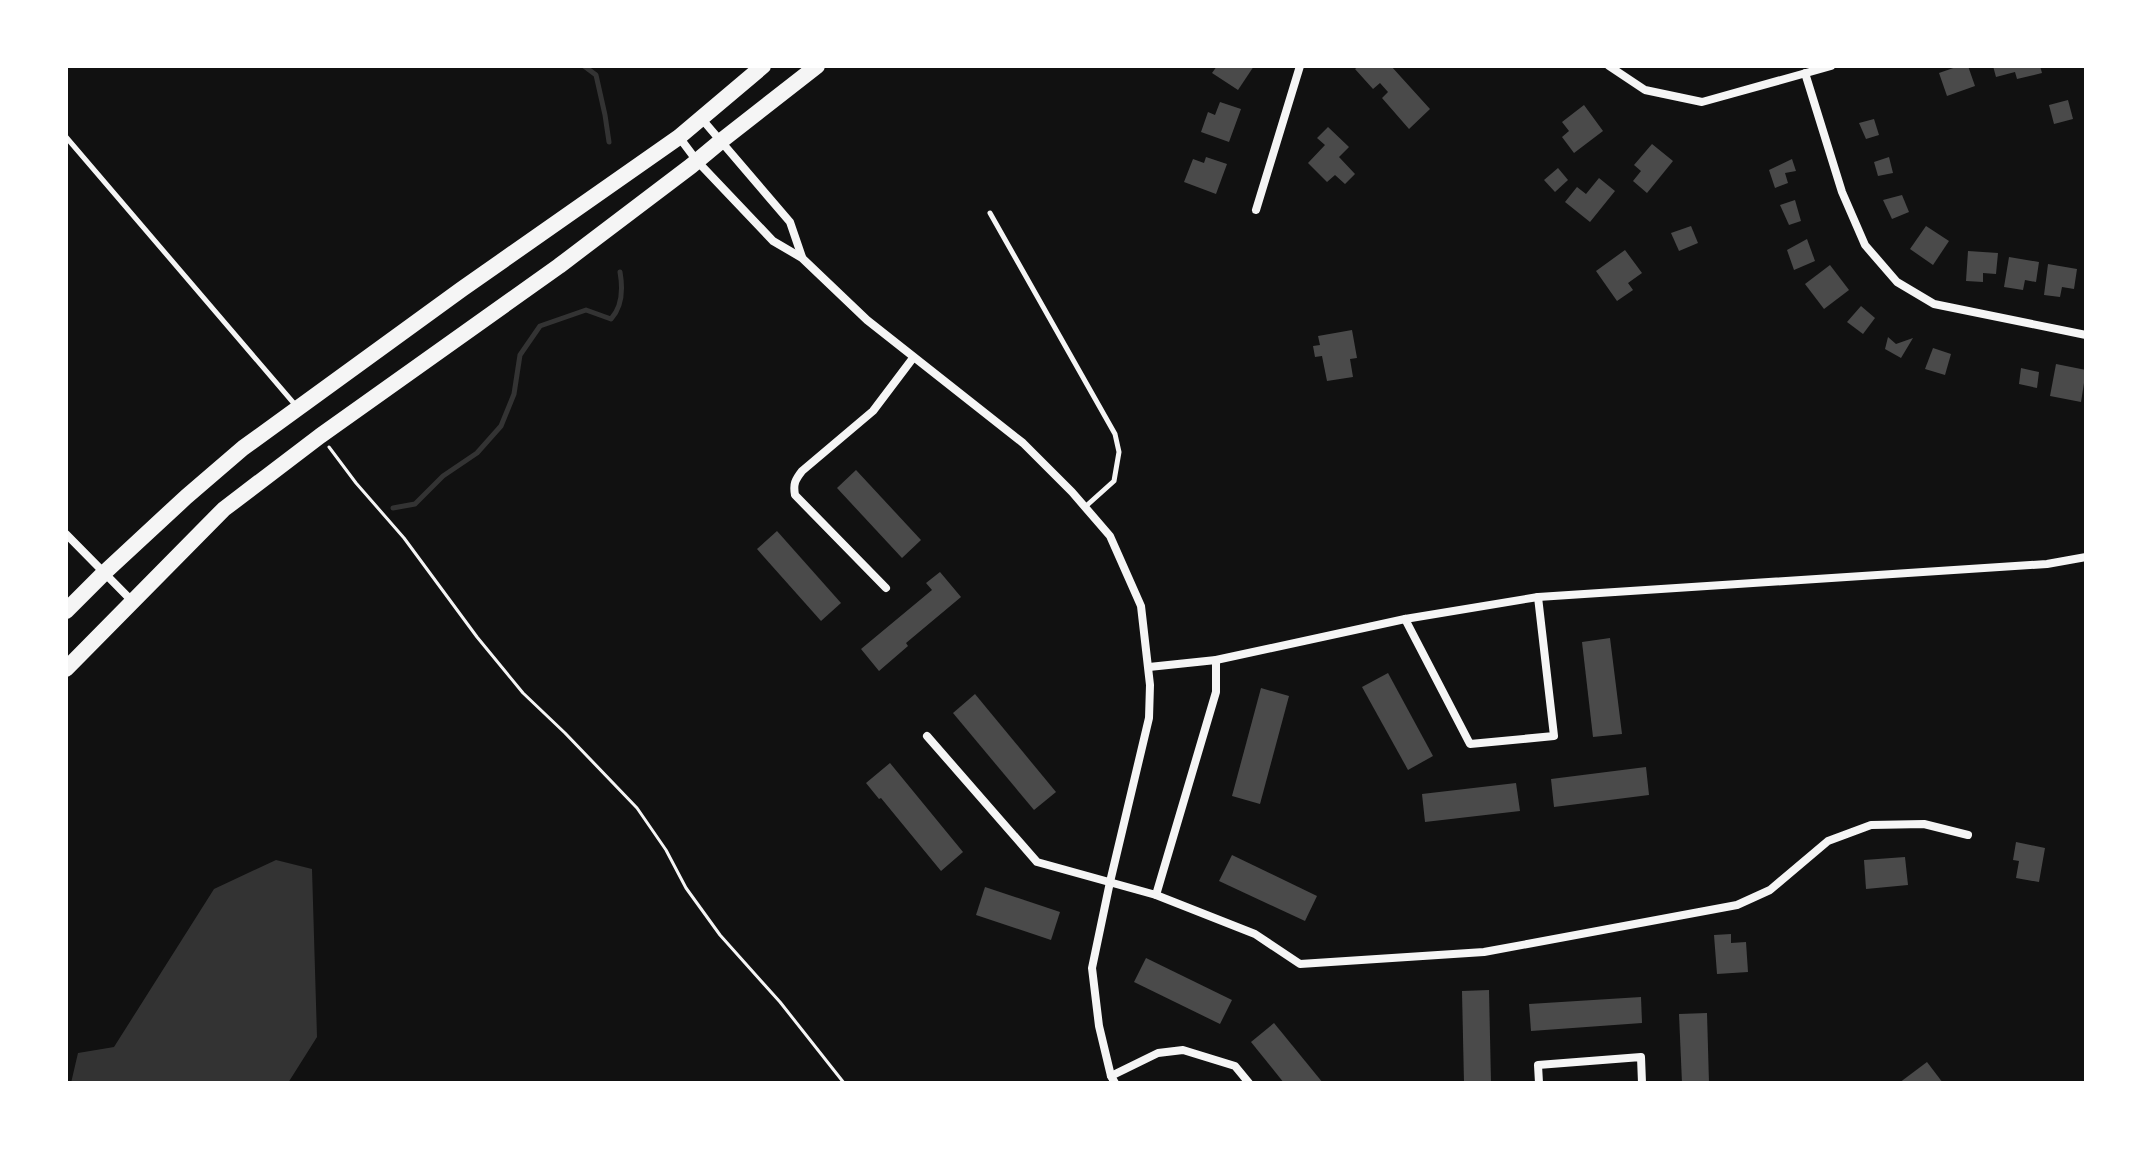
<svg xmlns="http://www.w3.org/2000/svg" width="2152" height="1149" font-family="'Open Sans',sans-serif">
<rect width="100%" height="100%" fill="#111"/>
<polygon fill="#333" points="276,860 312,869 317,1037 288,1083 71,1083 78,1053 114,1047 214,889"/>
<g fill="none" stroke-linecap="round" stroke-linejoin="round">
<g stroke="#333" stroke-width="5">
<polyline points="584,66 596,75 605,115 609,142"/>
<path d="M393,508L415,504L443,476L477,453L501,426L514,394L520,355L540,326L586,310L611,319C623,306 623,289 620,272"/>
</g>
</g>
<g fill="#4a4a4a">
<polygon points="1217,66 1254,66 1238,90 1212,73"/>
<polygon points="1359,66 1391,66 1430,109 1409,129 1382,98 1388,92 1380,83 1373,89 1355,69"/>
<polygon points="1959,66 1968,66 1975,86 1947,96 1939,73"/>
<polygon points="1993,66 2040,66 2042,73 2017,79 2015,72 1996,77"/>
<polygon points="2068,100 2073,119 2054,124 2049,105"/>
<polygon points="1220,102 1241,109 1229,142 1201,132 1208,112 1215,115"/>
<polygon points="1584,105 1603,131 1574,153 1562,137 1569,131 1562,122"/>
<polygon points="1874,119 1879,135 1866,139 1859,123"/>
<polygon points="1328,127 1349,147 1339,157 1355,174 1345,184 1335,175 1327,182 1308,163 1325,145 1317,138"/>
<polygon points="1652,144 1673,161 1647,193 1633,181 1641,171 1634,165"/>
<polygon points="1206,157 1227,164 1216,194 1184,182 1193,159 1204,163"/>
<polygon points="1889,157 1893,173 1878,176 1874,162"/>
<polygon points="1792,159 1796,171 1785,173 1788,183 1775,188 1769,170"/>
<polygon points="1558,168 1568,180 1555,192 1544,180"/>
<polygon points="1599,178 1615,191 1590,222 1565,202 1577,187 1586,194"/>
<polygon points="1902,195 1909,212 1892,219 1883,200"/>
<polygon points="1795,200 1801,221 1789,225 1780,205"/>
<polygon points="1691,226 1698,243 1679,251 1671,233"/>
<polygon points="1926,226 1949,241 1933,265 1910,249"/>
<polygon points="1807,239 1815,261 1794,270 1787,250"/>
<polygon points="1625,250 1642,273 1628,283 1633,290 1617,301 1596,271"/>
<polygon points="1968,251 1998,253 1996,274 1983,273 1983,282 1966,281"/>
<polygon points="2009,257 2039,262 2036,282 2025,280 2023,290 2004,287"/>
<polygon points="2048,264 2077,269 2074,289 2062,287 2060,297 2044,295"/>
<polygon points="1830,265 1849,290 1824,309 1805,284"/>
<polygon points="1861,306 1875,318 1863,334 1847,322"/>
<polygon points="1352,330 1357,358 1350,359 1353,377 1327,381 1322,356 1315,357 1313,346 1320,345 1318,336"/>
<polygon points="1888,337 1896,344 1913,338 1901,358 1885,349"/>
<polygon points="1933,348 1951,354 1945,375 1925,369"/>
<polygon points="2056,364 2086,370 2081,402 2050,396"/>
<polygon points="2021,368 2039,372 2037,388 2019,384"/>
<polygon points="856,470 921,540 902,558 837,488"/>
<polygon points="777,531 841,603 821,621 757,549"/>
<polygon points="940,572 961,597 906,643 908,646 879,671 861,649 932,590 926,583"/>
<polygon points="1610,638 1622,734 1593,737 1582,642"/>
<polygon points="1388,673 1433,756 1408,770 1362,687"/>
<polygon points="1261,688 1289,696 1260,804 1232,796"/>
<polygon points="975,694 1056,792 1034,810 953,713"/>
<polygon points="890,763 963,852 941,871 881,798 879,799 866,783"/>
<polygon points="1646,767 1649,795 1554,807 1551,779"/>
<polygon points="1516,783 1520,811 1425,822 1422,794"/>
<polygon points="2016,842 2045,848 2039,882 2016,878 2019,861 2013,860"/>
<polygon points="1232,855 1317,896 1305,921 1219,881"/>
<polygon points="1905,857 1908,885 1866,889 1864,860"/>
<polygon points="985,887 1060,912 1051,940 976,915"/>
<polygon points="1731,934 1731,943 1746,942 1748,972 1717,974 1714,935"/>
<polygon points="1146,958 1232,1000 1220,1024 1134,982"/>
<polygon points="1489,990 1491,1083 1464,1083 1462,991"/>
<polygon points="1641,997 1642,1023 1531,1031 1529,1004"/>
<polygon points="1707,1013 1709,1083 1682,1083 1679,1014"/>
<polygon points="1274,1023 1323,1083 1284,1083 1251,1042"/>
<polygon points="1927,1062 1943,1083 1899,1083"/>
</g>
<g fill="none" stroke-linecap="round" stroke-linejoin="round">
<polyline stroke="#f5f5f5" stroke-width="3" points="329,447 356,483 404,538 477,637 523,693 565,733 637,808 666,850 686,888 720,935 780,1002 844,1083"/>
<g stroke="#f5f5f5" stroke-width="5">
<polyline points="66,137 297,407"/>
<polyline points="990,213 1115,434 1119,452 1114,481 1085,507"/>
</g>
<g stroke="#f5f5f5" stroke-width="8">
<polyline points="1609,66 1645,90 1702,102 1831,66"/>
<polyline points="1805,73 1842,192 1865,245 1897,282 1934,304 2086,335"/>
<polyline points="701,118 790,222 802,257"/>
<polyline points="679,137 697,161 773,241 802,258 867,320 1023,443 1072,492 1110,536 1141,606 1150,685 1149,718 1110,882 1092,968 1099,1026 1111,1076 1115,1083"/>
<polyline points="1256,210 1300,66"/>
<polyline points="66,534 133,602"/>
<path d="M886,588L795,495C793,484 795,480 802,471L873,411L913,358"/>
<polyline points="1405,619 1470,744 1554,736 1538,597"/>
<polyline points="1149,667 1216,660 1405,619 1538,597 2047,564 2086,557"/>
<polyline points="927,736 1037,862 1156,895 1216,692 1216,660"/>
<polyline points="1156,895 1255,934 1300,964 1484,952 1737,905 1770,890 1828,841 1871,825 1924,824 1968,835"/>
<polyline points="1111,1076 1158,1053 1183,1050 1235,1066 1249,1083"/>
<polyline points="1539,1083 1538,1065 1641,1057 1642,1083"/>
</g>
<g stroke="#f5f5f5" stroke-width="16">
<polyline points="66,611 104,573 186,497 243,448 462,289 679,137 763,66"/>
<polyline points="66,669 224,509 320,436 559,266 691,166 721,141 817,66"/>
</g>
</g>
<rect width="2152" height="1149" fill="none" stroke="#ffffff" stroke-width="136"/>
</svg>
